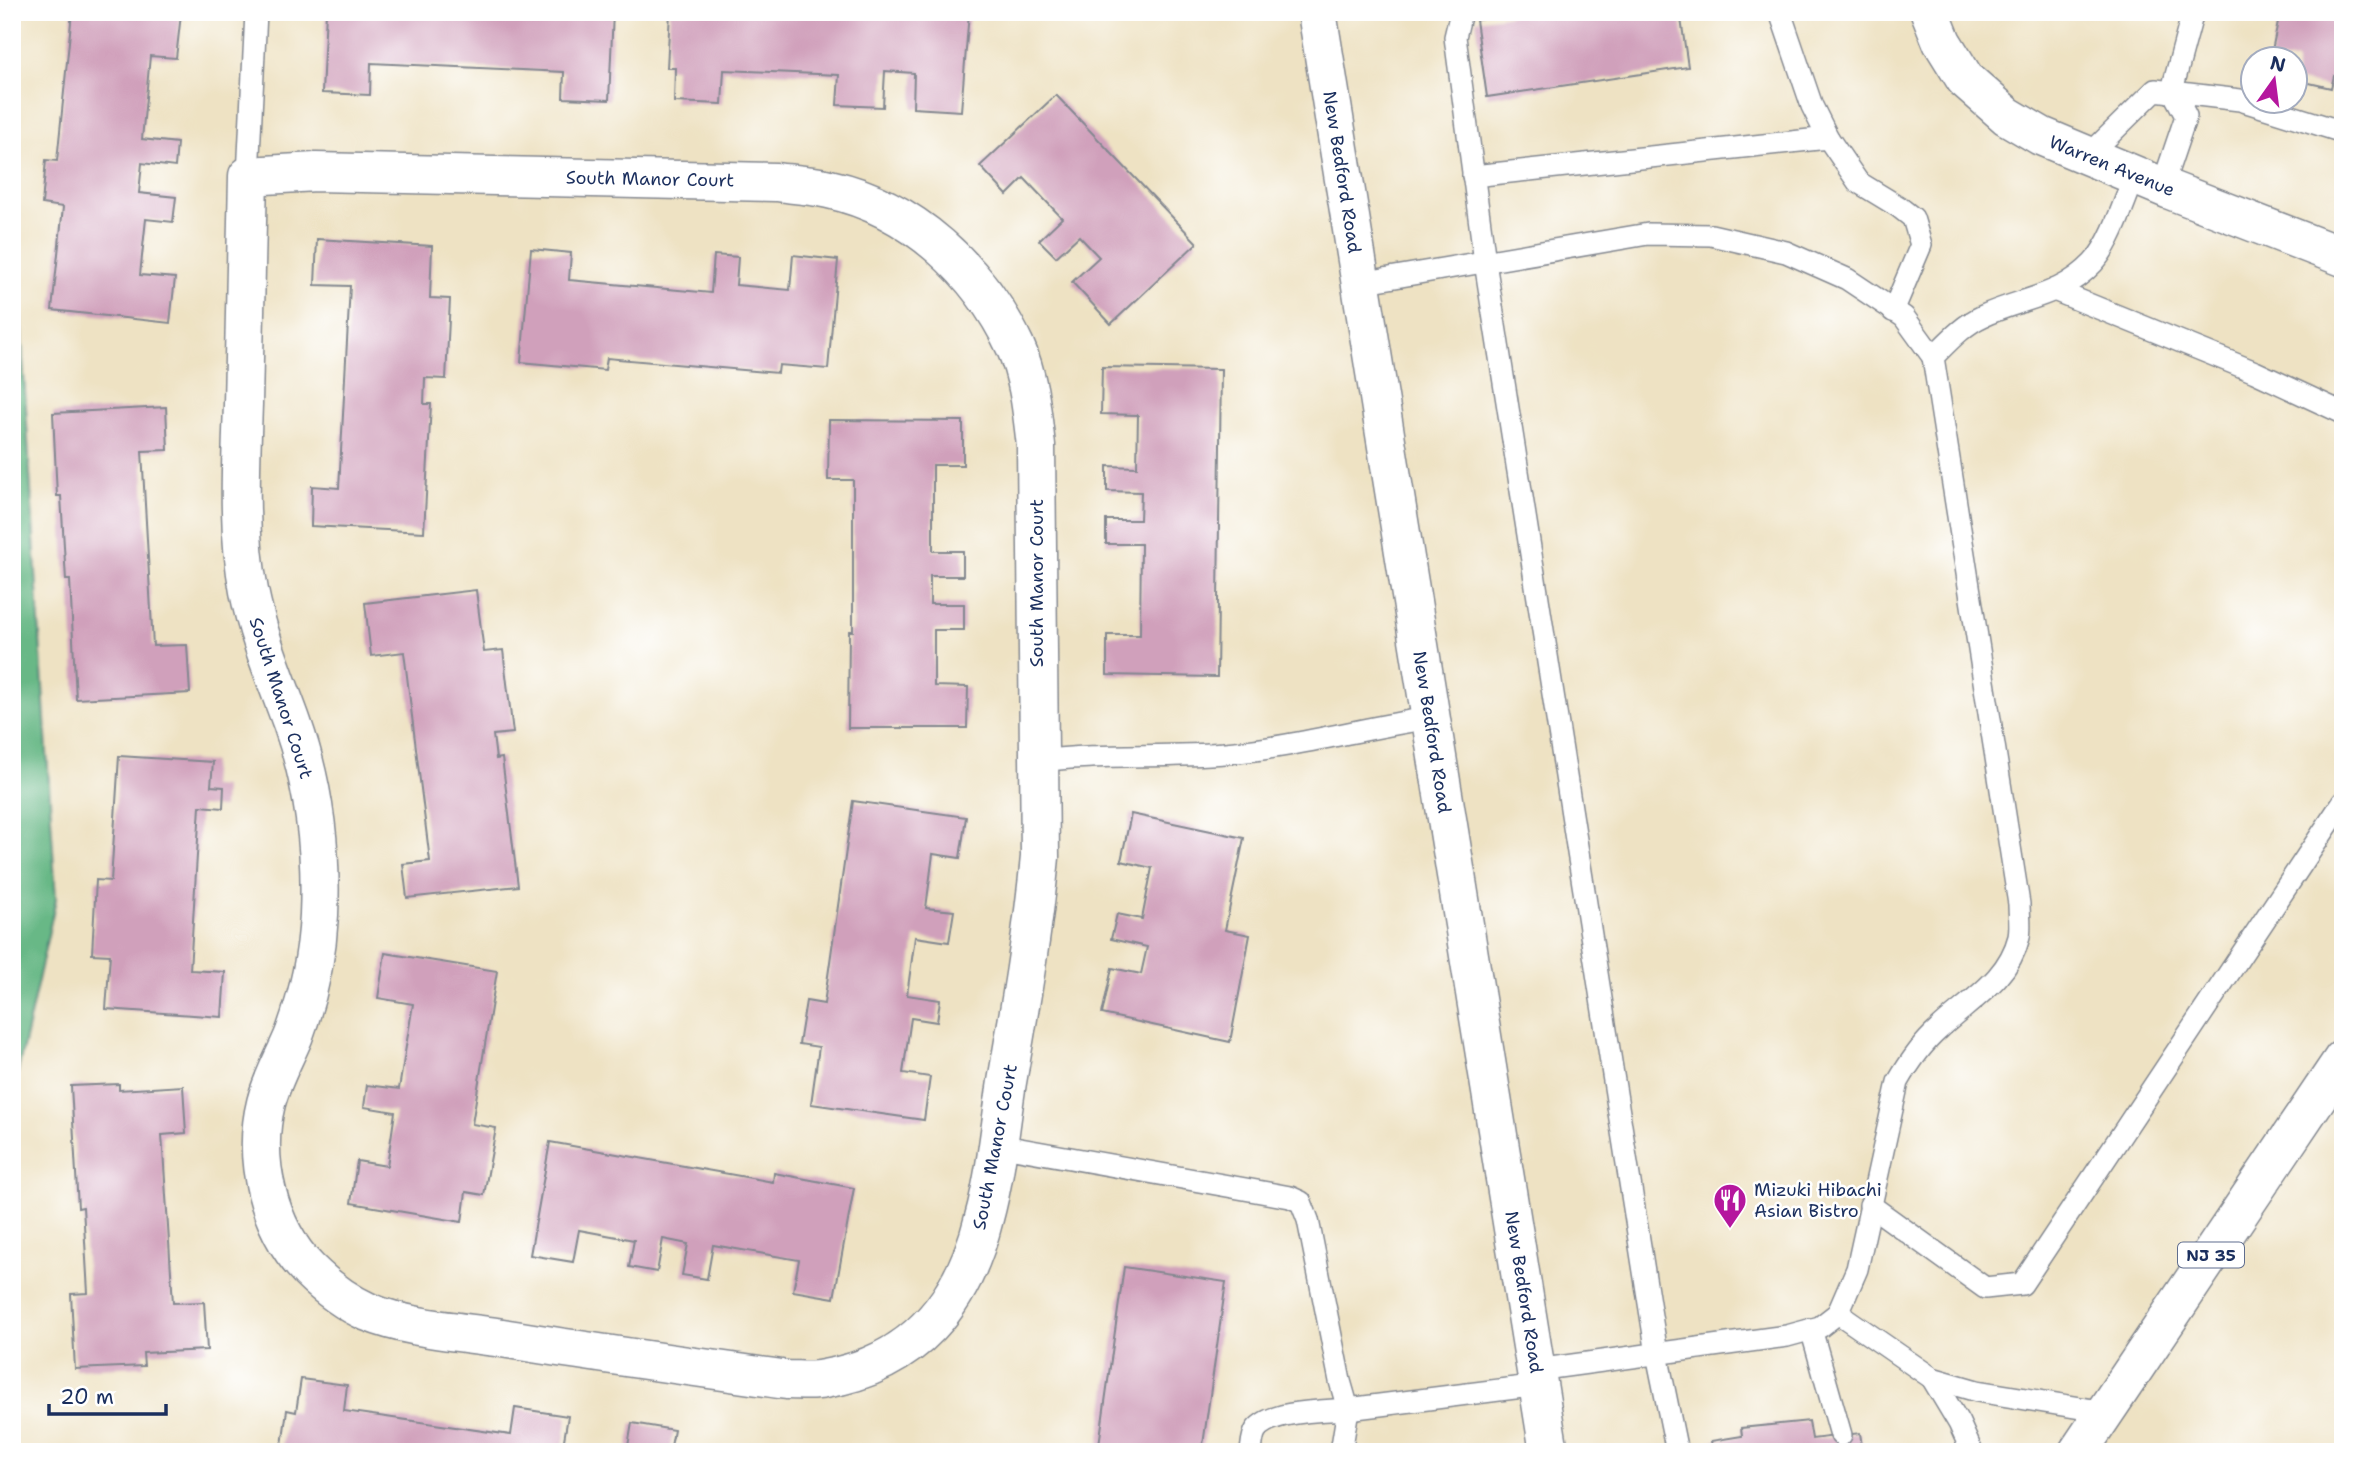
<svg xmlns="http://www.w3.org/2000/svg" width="2355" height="1464" font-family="'Shantell Sans',sans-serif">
<rect width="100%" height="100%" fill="#fff"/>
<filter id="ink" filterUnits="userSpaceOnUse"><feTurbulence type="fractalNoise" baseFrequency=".0143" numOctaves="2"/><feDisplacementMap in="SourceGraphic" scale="14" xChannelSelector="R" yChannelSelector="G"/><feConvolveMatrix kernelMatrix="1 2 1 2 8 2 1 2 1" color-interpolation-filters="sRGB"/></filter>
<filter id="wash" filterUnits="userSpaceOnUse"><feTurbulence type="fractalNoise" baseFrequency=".00686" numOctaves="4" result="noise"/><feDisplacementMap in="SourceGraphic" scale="28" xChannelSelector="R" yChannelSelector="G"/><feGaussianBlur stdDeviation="1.57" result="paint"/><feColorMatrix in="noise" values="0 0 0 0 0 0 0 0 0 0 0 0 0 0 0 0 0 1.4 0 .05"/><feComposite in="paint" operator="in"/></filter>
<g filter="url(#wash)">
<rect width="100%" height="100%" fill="#eee2c3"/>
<polygon fill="#67b886" stroke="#417472" stroke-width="2" points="12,178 56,899 12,1098"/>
<g id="blocks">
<g fill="#d0a0bb">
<polygon points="72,12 181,14 176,58 150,56 142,139 177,143 175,167 142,163 139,193 176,197 173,222 146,219 140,275 175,278 170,323 52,310 63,207 42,204 46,160 57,161"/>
<polygon points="326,12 613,12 609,100 563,98 564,72 371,63 370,95 322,93"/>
<polygon points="670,12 969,12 961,111 913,108 914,73 885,71 883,107 837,105 839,75 724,70 722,104 674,102 675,68 667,68"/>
<polygon points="1531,12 1680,12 1688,67 1487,97 1476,20"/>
<polygon points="2280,12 2325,12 2343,16 2343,78 2334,76 2331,88 2296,80 2296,60 2270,60"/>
<polygon points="1056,95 1197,243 1111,324 1072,282 1099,257 1079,236 1056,257 1039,240 1062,218 1024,178 1007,195 980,166"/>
<polygon points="317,239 432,246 430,298 450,299 446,379 425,378 424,404 431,404 424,532 311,526 312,486 339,488 350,286 315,285"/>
<polygon points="531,249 571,253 569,280 711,293 714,255 738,257 736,285 790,290 793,255 838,260 828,369 779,365 778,373 607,358 605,370 521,362"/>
<polygon points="1102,367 1221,369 1217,677 1107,675 1107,635 1140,635 1141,544 1106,544 1106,520 1140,520 1141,492 1107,491 1107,466 1137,467 1138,415 1101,414"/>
<polygon points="166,407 168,450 142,451 153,646 187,645 190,693 76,699 70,580 66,580 61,496 57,496 53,413"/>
<polygon points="829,420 963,421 963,465 933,465 933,551 963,551 963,576 930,576 930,604 964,604 964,630 934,630 934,686 968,687 967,728 848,728 849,631 853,631 853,480 828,480"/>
<polygon points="476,590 484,652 503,650 513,733 493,735 496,759 502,758 518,886 407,898 403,864 430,861 404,652 371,656 365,603"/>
<polygon points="119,756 213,762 211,786 224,787 223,808 200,806 190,970 225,972 222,1017 106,1009 110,955 92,954 96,880 111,881"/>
<polygon points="853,801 966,817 960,858 933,854 926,908 954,911 949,942 915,937 907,995 940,1000 937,1022 911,1018 903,1073 930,1077 924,1120 811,1104 819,1047 799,1044 806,1001 824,1004"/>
<polygon points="1131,814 1244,838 1225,930 1250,935 1230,1042 1102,1014 1112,968 1141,974 1147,947 1111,939 1117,914 1142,919 1152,868 1121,861"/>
<polygon points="385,953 497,971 472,1124 496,1128 484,1195 466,1192 462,1222 351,1203 357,1161 387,1166 395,1112 364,1107 367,1085 399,1089 413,1004 378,998"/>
<polygon points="119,1084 119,1090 183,1086 186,1133 162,1135 173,1303 204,1302 207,1350 143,1353 144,1366 75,1369 71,1294 88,1293 83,1207 78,1208 71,1086"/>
<polygon points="550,1142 773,1182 774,1173 854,1188 834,1298 793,1291 799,1260 713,1245 707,1279 682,1275 688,1244 663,1239 657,1272 629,1267 634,1240 579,1230 573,1262 530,1255"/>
<polygon points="1124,1267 1226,1282 1202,1452 1098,1452"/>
<polygon points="301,1379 347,1385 344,1411 511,1435 515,1408 568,1416 562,1452 281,1452 287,1410 296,1412"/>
<polygon points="1809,1421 1812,1439 1860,1433 1863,1452 1713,1452 1711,1441 1742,1436 1741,1428"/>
<polygon points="632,1423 674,1430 670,1452 627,1452"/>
</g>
</g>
</g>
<g filter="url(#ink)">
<use href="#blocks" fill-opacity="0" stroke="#848890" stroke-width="2"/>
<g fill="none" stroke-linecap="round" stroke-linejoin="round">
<defs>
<g id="service">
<polyline points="1461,12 1455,37 1485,262 1657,1354 1677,1452"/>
<polyline points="1780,12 1812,106 1828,138 1858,182 1899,207 1913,218 1921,245 1893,311"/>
<polyline points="2088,156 2155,90 2240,100 2343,132"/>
<polyline points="248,176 256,12"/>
<polyline points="1473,176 1828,138"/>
<polyline points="2162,187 2186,116 2172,90 2193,12"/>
<polyline points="1360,283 1648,234 1711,235 1786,252 1847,279 1904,317 1933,357"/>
<polyline points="2054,290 2255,372 2343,413"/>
<path d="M1039,761C1101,753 1163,758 1225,753C1294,748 1361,728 1430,718"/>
<polyline points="997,1145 1290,1197 1301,1202 1308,1220 1340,1381 1348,1409 1539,1385"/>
<polyline points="1870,1205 1985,1288 2022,1284 2343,802"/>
<polyline points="1838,1313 1932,1378 1977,1391 2105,1412"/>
<polyline points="1811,1329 1841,1435"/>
<path d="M1536,1370L1787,1336L1820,1327L1838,1313L1857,1269L1898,1082C1909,1063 1921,1045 1938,1030C1968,1001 2008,981 2019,937C2021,927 2019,914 2019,904L1933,357C1948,342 1963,325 1983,316C2022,298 2061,297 2093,263C2111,244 2125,200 2135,175"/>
<polyline points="1932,1378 1959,1423 1972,1452"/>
<path d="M1251,1452C1252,1445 1252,1436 1256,1430C1270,1410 1325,1411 1348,1409L1341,1452"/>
</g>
<path id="minor" d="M316,172L776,182C793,184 812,185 829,189C912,207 980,271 1015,346C1029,377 1032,412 1036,446L1040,857C1033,932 1020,1007 1007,1082C1000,1127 996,1174 984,1218C963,1304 914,1364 824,1379C812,1382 799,1380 787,1380C690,1366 593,1353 496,1337C454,1331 407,1328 368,1312C346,1302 326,1287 309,1270C268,1228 252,1159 266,1103C272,1079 285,1057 294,1035C308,997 317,955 319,915C322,849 314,785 292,723C276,679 258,637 249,591C237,530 241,466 243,404C245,328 247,252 248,176Z"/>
<g id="tertiary">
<polyline points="1317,12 1549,1452"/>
<polyline points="1930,12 1942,42 1965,79 2007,116 2041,136 2170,190 2343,257"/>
</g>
<polyline id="trunk" points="2078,1452 2343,1059"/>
</defs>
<use href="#service" stroke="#848890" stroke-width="24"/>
<use href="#minor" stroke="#848890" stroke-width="41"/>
<use href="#tertiary" stroke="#848890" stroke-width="41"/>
<use href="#trunk" stroke="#848890" stroke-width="41"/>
<use href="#service" stroke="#fff" stroke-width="21"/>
<use href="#minor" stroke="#fff" stroke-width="38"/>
<use href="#tertiary" stroke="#fff" stroke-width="38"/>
<use href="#trunk" stroke="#fff" stroke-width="38"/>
</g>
</g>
<defs>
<symbol id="restaurant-pin" viewBox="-11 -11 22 30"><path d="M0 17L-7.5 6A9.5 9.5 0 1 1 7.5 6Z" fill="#b5179e" stroke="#fff"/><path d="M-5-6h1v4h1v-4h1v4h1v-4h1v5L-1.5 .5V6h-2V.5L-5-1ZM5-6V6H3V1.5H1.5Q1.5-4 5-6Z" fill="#fff"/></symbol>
</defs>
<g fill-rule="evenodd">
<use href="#restaurant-pin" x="1711" y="1181" width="38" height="52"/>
</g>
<g text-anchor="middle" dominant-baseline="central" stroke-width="5" stroke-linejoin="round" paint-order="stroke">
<rect fill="#fff" stroke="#5f6d8e" stroke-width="2" x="2178" y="1242.5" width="66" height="25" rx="5"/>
<g font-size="16" font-weight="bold" fill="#1b2f5e">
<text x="2211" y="1255">NJ 35</text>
</g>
<g font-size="18" fill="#1b2f5e" stroke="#fff">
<text transform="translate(2112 166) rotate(22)">Warren Avenue</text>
<text transform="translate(1342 172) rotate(81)">New Bedford Road</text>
<text transform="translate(650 179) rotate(1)">South Manor Court</text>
<text transform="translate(1037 583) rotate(-90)">South Manor Court</text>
<text transform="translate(281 698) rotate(72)">South Manor Court</text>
<text transform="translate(1432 732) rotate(81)">New Bedford Road</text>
<text transform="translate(995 1147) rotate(-79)">South Manor Court</text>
<text transform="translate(1524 1292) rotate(81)">New Bedford Road</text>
</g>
<g font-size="18" fill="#1b2f5e" stroke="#fff" text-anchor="start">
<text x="1754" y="1190">Mizuki Hibachi<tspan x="1754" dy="21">Asian Bistro</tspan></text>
</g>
</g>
<rect width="2355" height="1464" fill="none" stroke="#fff" stroke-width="42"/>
<g transform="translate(2274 80) rotate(14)"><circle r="33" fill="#ffffff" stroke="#a4acbf" stroke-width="2"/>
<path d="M0-5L12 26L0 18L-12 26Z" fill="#b5179e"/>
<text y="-10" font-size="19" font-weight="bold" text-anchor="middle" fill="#1b2f5e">N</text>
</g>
<path d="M49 1404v10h117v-10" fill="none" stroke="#1b2f5e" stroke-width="3.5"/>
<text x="60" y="1404" font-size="21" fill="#1b2f5e" stroke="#ffffff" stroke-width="5" paint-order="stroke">20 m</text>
</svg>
